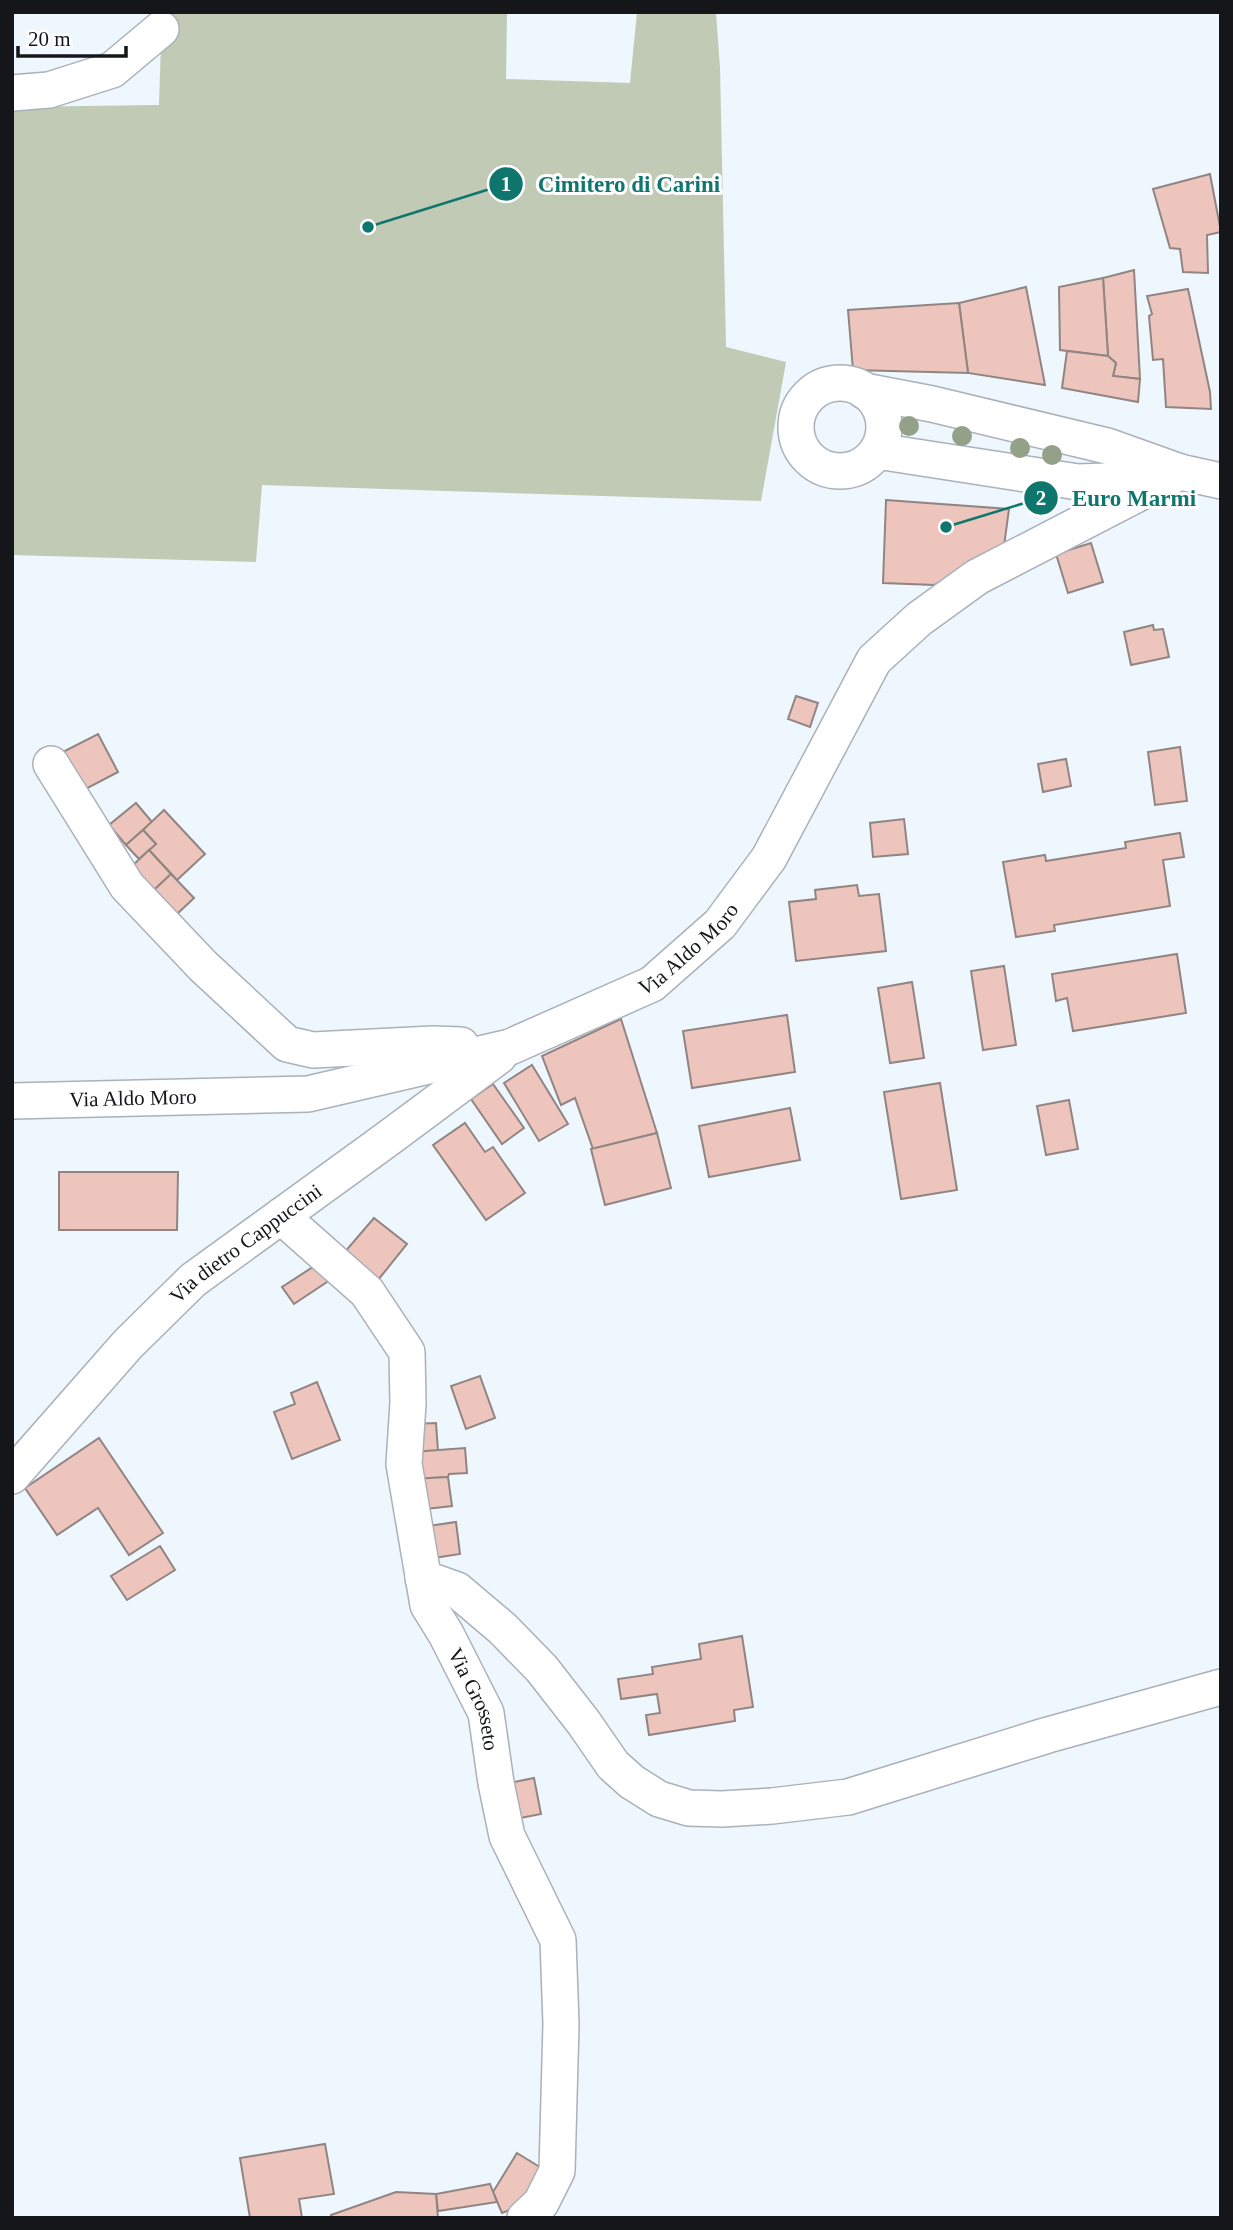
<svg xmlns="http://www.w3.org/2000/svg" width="1233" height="2230" font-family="'Times New Roman',serif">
<rect width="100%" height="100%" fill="#eef6fe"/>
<polygon fill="#c0cab4" points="162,12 507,12 506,79 630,83 637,12 716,12 720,68 726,347 786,362 761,501 262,485 256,562 12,555 12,107 159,105"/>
<g fill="#edc5bc" stroke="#908583" stroke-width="2">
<polygon points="1210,174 1221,232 1207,235 1208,273 1183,272 1180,249 1170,248 1153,189"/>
<polygon points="1134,270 1140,379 1113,376 1116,363 1108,356 1103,278"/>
<polygon points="1103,278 1108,356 1060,350 1059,287"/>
<polygon points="1026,287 1045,385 968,373 959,303"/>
<polygon points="1188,289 1210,392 1211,409 1166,407 1163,359 1153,360 1149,316 1152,314 1147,296"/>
<polygon points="959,303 968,373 853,370 848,310"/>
<polygon points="1067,351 1108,356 1116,363 1113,376 1140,379 1138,402 1062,388"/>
<polygon points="886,500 1009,509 1004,546 934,585 883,583"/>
<polygon points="1091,543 1103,582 1068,593 1056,554"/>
<polygon points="1153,625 1154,630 1163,629 1169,657 1131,665 1124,632"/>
<polygon points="796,696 818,703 810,727 788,719"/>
<polygon points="98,734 118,772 80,792 59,754"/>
<polygon points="1180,747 1187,801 1155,805 1148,752"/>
<polygon points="1066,759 1071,786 1043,792 1038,764"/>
<polygon points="136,803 152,822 126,845 109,825"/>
<polygon points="164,810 205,854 177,880 149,850 156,844 143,830"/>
<polygon points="904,819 908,854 873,857 870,823"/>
<polygon points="143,830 156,844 139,859 126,845"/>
<polygon points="1180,833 1184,857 1163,860 1170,906 1054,925 1055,931 1016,937 1003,862 1045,855 1046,861 1126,848 1125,842"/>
<polygon points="149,850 171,874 153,891 130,868"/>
<polygon points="171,874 194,898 176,915 153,891"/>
<polygon points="857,885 859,896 879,894 886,951 796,961 789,902 816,899 815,890"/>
<polygon points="1177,954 1186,1013 1073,1031 1067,998 1056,1001 1052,974"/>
<polygon points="1004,966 1016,1045 983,1050 971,971"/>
<polygon points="912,982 924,1058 890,1063 878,988"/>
<polygon points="787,1015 795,1072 692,1088 683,1031"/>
<polygon points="621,1019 657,1133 593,1149 575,1098 561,1105 542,1056"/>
<polygon points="532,1065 568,1124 539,1141 504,1083"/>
<polygon points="940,1083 957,1190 901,1199 884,1092"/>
<polygon points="493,1084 524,1128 502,1144 471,1099"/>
<polygon points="1069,1100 1078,1149 1046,1155 1037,1106"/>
<polygon points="790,1108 800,1160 709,1177 699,1126"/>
<polygon points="465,1123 485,1152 493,1147 525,1193 486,1220 433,1145"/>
<polygon points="657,1133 671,1188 605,1205 591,1149"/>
<polygon points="59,1172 178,1172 177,1230 59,1230"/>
<polygon points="374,1218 407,1244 378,1280 343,1254"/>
<polygon points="319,1263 330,1280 294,1304 282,1287"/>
<polygon points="480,1376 495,1418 466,1429 451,1386"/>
<polygon points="317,1382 340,1440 292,1459 274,1412 295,1404 291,1393"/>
<polygon points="436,1423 438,1451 412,1452 414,1424"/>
<polygon points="99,1438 163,1533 129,1555 98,1508 57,1535 25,1488"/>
<polygon points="465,1448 467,1473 449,1474 448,1477 412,1479 412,1452"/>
<polygon points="448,1477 452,1506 417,1510 412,1479"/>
<polygon points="456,1522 460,1554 427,1559 422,1527"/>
<polygon points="160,1546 175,1570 127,1600 111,1576"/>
<polygon points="742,1636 753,1707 734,1710 735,1721 649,1735 646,1715 660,1713 657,1694 621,1699 618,1679 653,1674 652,1667 701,1659 699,1644"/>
<polygon points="534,1778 541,1814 510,1820 504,1784"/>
<polygon points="325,2144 334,2194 299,2199 302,2218 250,2218 240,2158"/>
<polygon points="517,2153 543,2169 522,2205 502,2213 493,2192"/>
<polygon points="490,2184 497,2202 438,2211 436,2194"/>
<polygon points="396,2192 436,2194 438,2218 331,2218 331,2215"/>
</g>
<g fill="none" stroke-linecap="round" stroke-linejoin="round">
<defs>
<g id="minor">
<polyline points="12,93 49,90 112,70 161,29"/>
<circle cx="840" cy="427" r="44"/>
<polyline points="864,391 932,404 1107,446 1180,472 1221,481"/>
<polyline points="877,451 1078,482 1107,481 1156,475"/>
<polyline points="51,764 127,886 203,966 287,1044 313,1050 433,1044 461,1045"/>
<path id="s1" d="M12,1101L308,1094L510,1047L652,984L720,924L769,858L874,660L919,619L977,577L1180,472"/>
<path id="s2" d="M281,1216L367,1292L407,1352L408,1403L404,1464L428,1605L446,1634L486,1713L496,1783L507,1836L558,1940L561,2024L557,2171L541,2203L525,2218"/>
<path id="s3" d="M12,1476L128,1344L193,1280L386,1140L499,1056"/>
<polyline points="423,1578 457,1590 503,1629 542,1669 584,1723 613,1765 632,1782 659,1799 689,1808 722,1809 772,1806 848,1797 1048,1735 1221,1687"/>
</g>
</defs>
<use href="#minor" stroke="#aab1b9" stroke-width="38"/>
<use href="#minor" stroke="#fff" stroke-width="35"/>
</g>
<g fill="#93a189">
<circle cx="909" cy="426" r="10"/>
<circle cx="962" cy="436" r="10"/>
<circle cx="1020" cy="448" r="10"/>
<circle cx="1052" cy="455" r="10"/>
</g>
<g text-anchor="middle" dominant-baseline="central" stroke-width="6" stroke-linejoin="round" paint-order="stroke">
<g font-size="21" fill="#141619" stroke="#fff">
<text stroke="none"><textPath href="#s1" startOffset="709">Via Aldo Moro</textPath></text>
<text stroke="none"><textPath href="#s1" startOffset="121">Via Aldo Moro</textPath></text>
<text stroke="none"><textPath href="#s3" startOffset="331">Via dietro Cappuccini</textPath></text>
<text stroke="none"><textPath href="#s2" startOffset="548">Via Grosseto</textPath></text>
</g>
</g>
<path fill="none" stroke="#0f766e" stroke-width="2.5" d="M368 227L506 184M946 527L1041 498"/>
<g fill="#0f766e" stroke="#fff" stroke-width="2.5">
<circle cx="368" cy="227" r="7"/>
<circle cx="946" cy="527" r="7"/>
<circle cx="506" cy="184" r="18"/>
<circle cx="1041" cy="498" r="18"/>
</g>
<g font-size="21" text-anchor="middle" font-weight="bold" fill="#fff">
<text x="506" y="191">1</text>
<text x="1041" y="505">2</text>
</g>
<g font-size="23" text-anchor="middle" font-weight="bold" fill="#0f766e" stroke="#fff" stroke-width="6" stroke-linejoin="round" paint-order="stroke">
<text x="629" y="192">Cimitero di Carini</text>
<text x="1134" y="506">Euro Marmi</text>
</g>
<rect width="1233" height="2230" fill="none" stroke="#141619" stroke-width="28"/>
<path d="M18 46v10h108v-10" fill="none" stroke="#141619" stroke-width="3.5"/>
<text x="28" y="46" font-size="21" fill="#141619" stroke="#ffffff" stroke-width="5" paint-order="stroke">20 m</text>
</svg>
